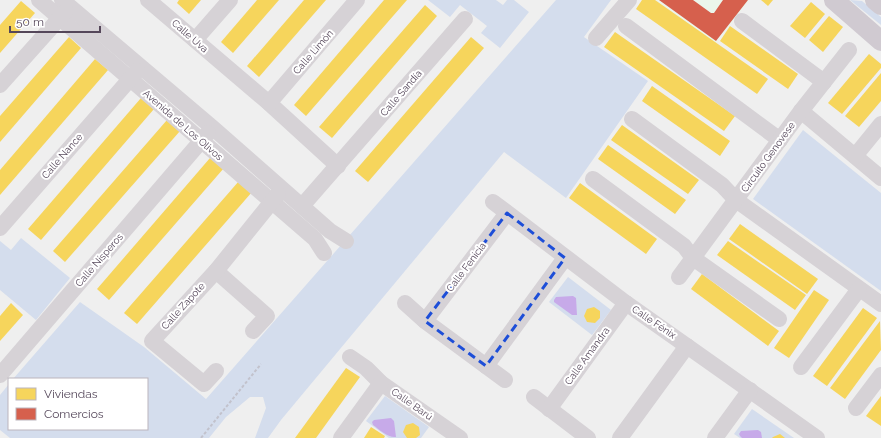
<svg xmlns="http://www.w3.org/2000/svg" width="881" height="438" font-family="Raleway,sans-serif">
<rect width="100%" height="100%" fill="#efefef"/>
<polygon fill="#ebf6eb" points="656,0 749,0 716,43"/>
<g fill="#d4dded">
<polygon points="428,0 496,0 503,5 507,0 514,0 529,12 500,48 481,33 487,26 460,5 450,17"/>
<polygon points="556,0 611,0 584,37 648,81 566,198 504,152 281,420 268,438 255,438 266,408 263,397 250,397 226,417 209,438 10,438 0,430 0,395 9,384 9,429 147,429 147,379 13,379 80,302 144,347 206,399"/>
<polygon points="850,0 862,1 881,17 881,25"/>
<polygon points="803,130 881,193 881,291 753,199"/>
<polygon points="21,238 70,278 36,320 0,290 0,241 11,250"/>
<polygon points="568,277 611,310 592,335 549,302"/>
<polygon points="385,396 429,427 421,438 389,438 366,421"/>
<polygon points="752,409 794,438 740,438 734,434"/>
</g>
<g fill="#c7aae9">
<polygon points="573,296 576,298 577,315 572,315 554,302 554,300 556,297"/>
<path d="M391,418L394,421L396,437C388,438 380,430 373,425L372,422L374,420Z"/>
<polygon points="758,430 761,432 762,438 742,438 740,436 739,434 741,431"/>
</g>
<g fill="#f6d55c">
<polygon points="179,0 201,0 189,14 177,3"/>
<polygon points="257,0 279,0 233,53 221,42"/>
<polygon points="304,0 326,0 259,77 247,66"/>
<polygon points="384,0 407,0 306,116 294,105"/>
<polygon points="642,0 655,0 768,79 757,94 636,9"/>
<polygon points="761,0 773,0 768,6"/>
<polygon points="21,1 35,13 0,53 0,25"/>
<polygon points="811,2 825,14 805,38 790,26"/>
<polygon points="425,5 437,16 332,138 319,127"/>
<polygon points="829,16 843,27 823,52 809,40"/>
<polygon points="730,26 798,74 788,89 720,41"/>
<polygon points="615,32 735,116 724,131 604,47"/>
<polygon points="69,37 81,48 0,142 0,116"/>
<polygon points="471,37 484,48 368,182 355,171"/>
<polygon points="869,54 881,64 881,68 842,114 828,103"/>
<polygon points="95,59 108,70 0,195 0,170"/>
<polygon points="881,73 881,101 859,127 845,116"/>
<polygon points="652,86 730,141 720,156 642,101"/>
<polygon points="141,98 154,109 41,240 28,229"/>
<polygon points="167,120 180,131 65,262 53,251"/>
<polygon points="622,125 699,180 688,194 611,140"/>
<polygon points="608,145 686,200 675,214 598,159"/>
<polygon points="210,158 224,168 109,300 97,289"/>
<polygon points="239,181 252,192 137,324 124,313"/>
<polygon points="580,183 657,239 646,254 569,198"/>
<polygon points="740,224 818,279 807,294 729,239"/>
<polygon points="728,241 806,295 795,310 717,255"/>
<polygon points="702,274 779,331 768,346 691,289"/>
<polygon points="814,290 829,300 789,358 774,348"/>
<polygon points="11,303 23,315 0,341 0,316"/>
<polygon points="594,307 600,311 600,318 595,323 587,322 584,316 587,309"/>
<polygon points="863,308 877,318 827,386 813,376"/>
<polygon points="880,321 881,350 845,399 830,388"/>
<polygon points="346,368 360,377 329,420 316,438 295,438"/>
<polygon points="881,396 881,426 866,416"/>
<polygon points="413,423 419,427 420,435 416,438 407,438 403,432 406,425"/>
<polygon points="371,427 385,436 384,438 364,438"/>
<polygon points="780,434 785,438 772,438 773,437"/>
</g>
<polygon fill="#d6604d" points="659,0 693,0 711,13 714,13 723,0 748,0 716,41"/>
<g fill="none" stroke-linecap="round" stroke-linejoin="round">
<polyline stroke="#c2c2cc" stroke-width="2" stroke-dasharray="3 2" stroke-linecap="butt" points="201,438 261,364"/>
<g stroke="#d6d2d6" stroke-width="16">
<polyline points="39,0 315,239 324,253"/>
<polyline points="62,0 213,128 330,231 346,241"/>
<polyline points="148,0 269,103 338,166"/>
<polyline points="742,21 824,82"/>
<polyline points="626,26 780,140"/>
<polyline points="596,38 629,0"/>
<polyline points="195,40 230,0"/>
<polyline points="0,85 66,11"/>
<polyline points="269,103 357,0"/>
<polyline points="801,111 881,178"/>
<polyline points="632,119 722,185 736,200 881,304"/>
<polyline points="855,156 881,124"/>
<polyline points="593,179 684,246 693,258 779,319"/>
<polyline points="493,202 626,303 817,438"/>
<polyline points="302,206 465,19"/>
<polyline points="0,228 137,71"/>
<polyline points="216,271 267,316 253,331"/>
<polyline points="679,277 801,111 849,50"/>
<polyline points="405,303 425,321 505,380"/>
<polyline points="425,321 507,213"/>
<polyline points="350,357 366,368 381,383 460,438"/>
<polyline points="486,366 565,258"/>
<polyline points="801,367 859,289"/>
<polyline points="216,371 204,384 152,341 216,271 278,194"/>
<polyline points="0,375 208,133"/>
<polyline points="534,397 588,438"/>
<polyline points="856,408 881,375"/>
<polyline points="549,409 626,303"/>
<polyline points="341,438 381,383"/>
<polyline points="620,438 687,346"/>
<polyline points="715,438 750,390"/>
</g>
<g stroke="#d0cad1" stroke-width="20">
<polyline points="834,0 881,41"/>
<polyline points="875,0 881,5"/>
</g>
</g>
<path fill="none" stroke="#1d4ed8" stroke-width="3" stroke-dasharray="8 5" stroke-linejoin="round" d="M507,213L565,258L486,366L425,321Z"/>
<g text-anchor="middle" dominant-baseline="central" stroke-width="4" stroke-linejoin="round" paint-order="stroke">
<g font-size="10" fill="#55475a" stroke="#fff">
<text transform="translate(190 36) rotate(41)">Calle Uva</text>
<text transform="translate(313 52) rotate(-49)">Calle Limón</text>
<text transform="translate(401 93) rotate(-49)">Calle Sandía</text>
<text transform="translate(183 125) rotate(41)">Avenida de Los Olivos</text>
<text transform="translate(62 156) rotate(-49)">Calle Nance</text>
<text transform="translate(768 157) rotate(-54)">Circuito Genovese</text>
<text transform="translate(99 260) rotate(-49)">Calle Nísperos</text>
<text transform="translate(466 267) rotate(-53)">Calle Fenicia</text>
<text transform="translate(183 306) rotate(-48)">Calle Zapote</text>
<text transform="translate(654 322) rotate(34)">Calle Fénix</text>
<text transform="translate(587 356) rotate(-54)">Calle Amandra</text>
<text transform="translate(412 404) rotate(35)">Calle Barú</text>
</g>
</g>
<rect x="8" y="378" width="140" height="52" fill="#ffffff" stroke="#bbb5bd"/>
<rect x="16" y="388" width="20" height="12" fill="#f6d55c" stroke="#bbb5bd"/>
<text x="44" y="398" font-size="12" fill="#55475a">Viviendas</text>
<rect x="16" y="408" width="20" height="12" fill="#d6604d" stroke="#bbb5bd"/>
<text x="44" y="418" font-size="12" fill="#55475a">Comercios</text>
<path d="M10 26v6h90v-6" fill="none" stroke="#55475a" stroke-width="2"/>
<text x="16" y="26" font-size="12" fill="#55475a" stroke="#ffffff" stroke-width="3" paint-order="stroke">50 m</text>
</svg>
